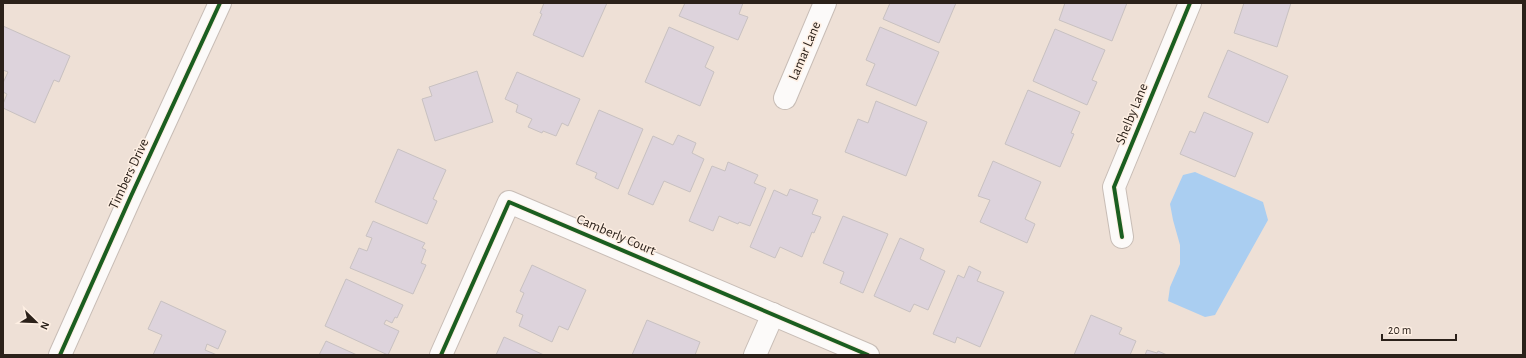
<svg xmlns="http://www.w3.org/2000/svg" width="1526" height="358" font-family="'Alegreya Sans',sans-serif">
<rect width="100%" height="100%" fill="#eee0d6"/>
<polygon fill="#aacef1" points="1195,172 1263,202 1268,220 1215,315 1205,317 1168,301 1170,287 1180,264 1180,245 1173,220 1170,204 1183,175"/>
<g fill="#ddd3dc" stroke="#c8c1c1">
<polygon points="544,3 607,3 583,57 533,35 542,14 540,13"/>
<polygon points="685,3 743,3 739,14 748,17 738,40 679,16"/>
<polygon points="890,3 956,3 939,43 883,19"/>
<polygon points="1065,3 1127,3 1112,41 1059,20"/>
<polygon points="1244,3 1291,3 1277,47 1234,33"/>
<polygon points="3,26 70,56 59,82 54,80 35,123 3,108 3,104 7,94 3,92 3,83 8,72 3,70"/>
<polygon points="669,27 714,47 705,67 714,72 700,106 645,82"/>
<polygon points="880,27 939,52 916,106 866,85 875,64 866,60"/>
<polygon points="1055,29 1105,50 1092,80 1097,82 1087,105 1033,81"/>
<polygon points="1228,50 1288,76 1268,123 1208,97"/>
<polygon points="477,71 493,122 435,141 422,99 432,96 429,87"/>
<polygon points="517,72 580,99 568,126 562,123 556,136 543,131 542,133 528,127 532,119 516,112 518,105 505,99"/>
<polygon points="1028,90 1080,112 1071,133 1074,134 1060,167 1005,144"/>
<polygon points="876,101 927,122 906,176 845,152 858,119 868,123"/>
<polygon points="599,110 643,129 618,189 595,178 597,173 576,164"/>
<polygon points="1204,112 1253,133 1235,177 1180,154 1190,131 1195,133"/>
<polygon points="678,135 696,143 692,153 704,159 690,192 664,181 653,205 628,194 653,136 673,145"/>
<polygon points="398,149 446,170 433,199 437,201 427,224 375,202"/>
<polygon points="993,161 1041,182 1025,219 1035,224 1027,243 980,222 990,200 978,196"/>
<polygon points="728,162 758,175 754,183 766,188 750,226 739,222 738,224 719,216 713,231 689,221 712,166 725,171"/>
<polygon points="790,189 818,200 812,214 821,217 814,233 812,232 802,257 780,247 775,258 750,247 774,190 787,196"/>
<polygon points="843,216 888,234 863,293 840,283 844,272 823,263"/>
<polygon points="373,221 425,243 422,248 426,250 421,263 426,265 413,294 350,268 359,248 367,251 372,238 366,236"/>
<polygon points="900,238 924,249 920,259 945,271 928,310 914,304 910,312 874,296"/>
<polygon points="532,265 586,290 568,330 559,326 552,342 519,326 523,315 516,312 524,293 520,291"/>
<polygon points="969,266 981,272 977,281 1004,292 980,347 957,337 955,343 933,334 958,275 964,278"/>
<polygon points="346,279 403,305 397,318 395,317 392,323 386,320 384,324 399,331 388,355 325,326"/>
<polygon points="161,301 226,331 218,349 207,344 205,350 217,355 153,355 162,335 148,329"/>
<polygon points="1091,315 1122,328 1119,334 1136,341 1130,355 1074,355"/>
<polygon points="647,320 700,342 695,355 632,355"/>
<polygon points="504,337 544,355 496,355"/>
<polygon points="326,341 357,355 319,355"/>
<polygon points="1147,350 1157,353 1158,351 1167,355 1145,355"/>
</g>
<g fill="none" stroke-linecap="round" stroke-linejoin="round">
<defs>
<g id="minor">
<polyline points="785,98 825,3"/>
<polyline points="1122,237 1114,187 1190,3"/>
<polyline points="60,355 131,196 220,3"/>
<polyline points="441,355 509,202 868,355"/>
<polyline points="755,355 773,314"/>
</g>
</defs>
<use href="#minor" stroke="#c8bdb6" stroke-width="24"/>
<use href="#minor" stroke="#fcfaf9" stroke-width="22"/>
<defs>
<g id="cycleway">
<polyline points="1122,237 1114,187 1190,3"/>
<polyline points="60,355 131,196 220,3"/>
<polyline points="441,355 509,202 868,355"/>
</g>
</defs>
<use href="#cycleway" stroke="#feefe3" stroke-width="6"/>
<use href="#cycleway" stroke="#1b5e20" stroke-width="4"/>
</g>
<g text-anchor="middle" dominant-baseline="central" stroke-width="3" stroke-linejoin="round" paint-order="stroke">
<g font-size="14" fill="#2b211a" stroke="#feefe3">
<text transform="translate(805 51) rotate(-67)">Lamar Lane</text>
<text transform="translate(1132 114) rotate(-68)">Shelby Lane</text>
<text transform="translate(129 174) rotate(-65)">Timbers Drive</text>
<text transform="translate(616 235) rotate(23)">Camberly Court</text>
</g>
</g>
<rect width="1526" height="358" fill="none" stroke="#2b211a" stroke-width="8"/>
<g transform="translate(36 322) rotate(113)" stroke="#feefe3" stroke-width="3" paint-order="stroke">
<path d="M0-3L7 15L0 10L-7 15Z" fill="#2b211a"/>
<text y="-6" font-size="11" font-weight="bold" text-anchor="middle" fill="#2b211a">N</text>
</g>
<path d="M1382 334v6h74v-6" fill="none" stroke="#2b211a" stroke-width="2"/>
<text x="1388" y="334" font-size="12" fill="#2b211a" stroke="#feefe3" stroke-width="3" paint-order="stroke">20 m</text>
</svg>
